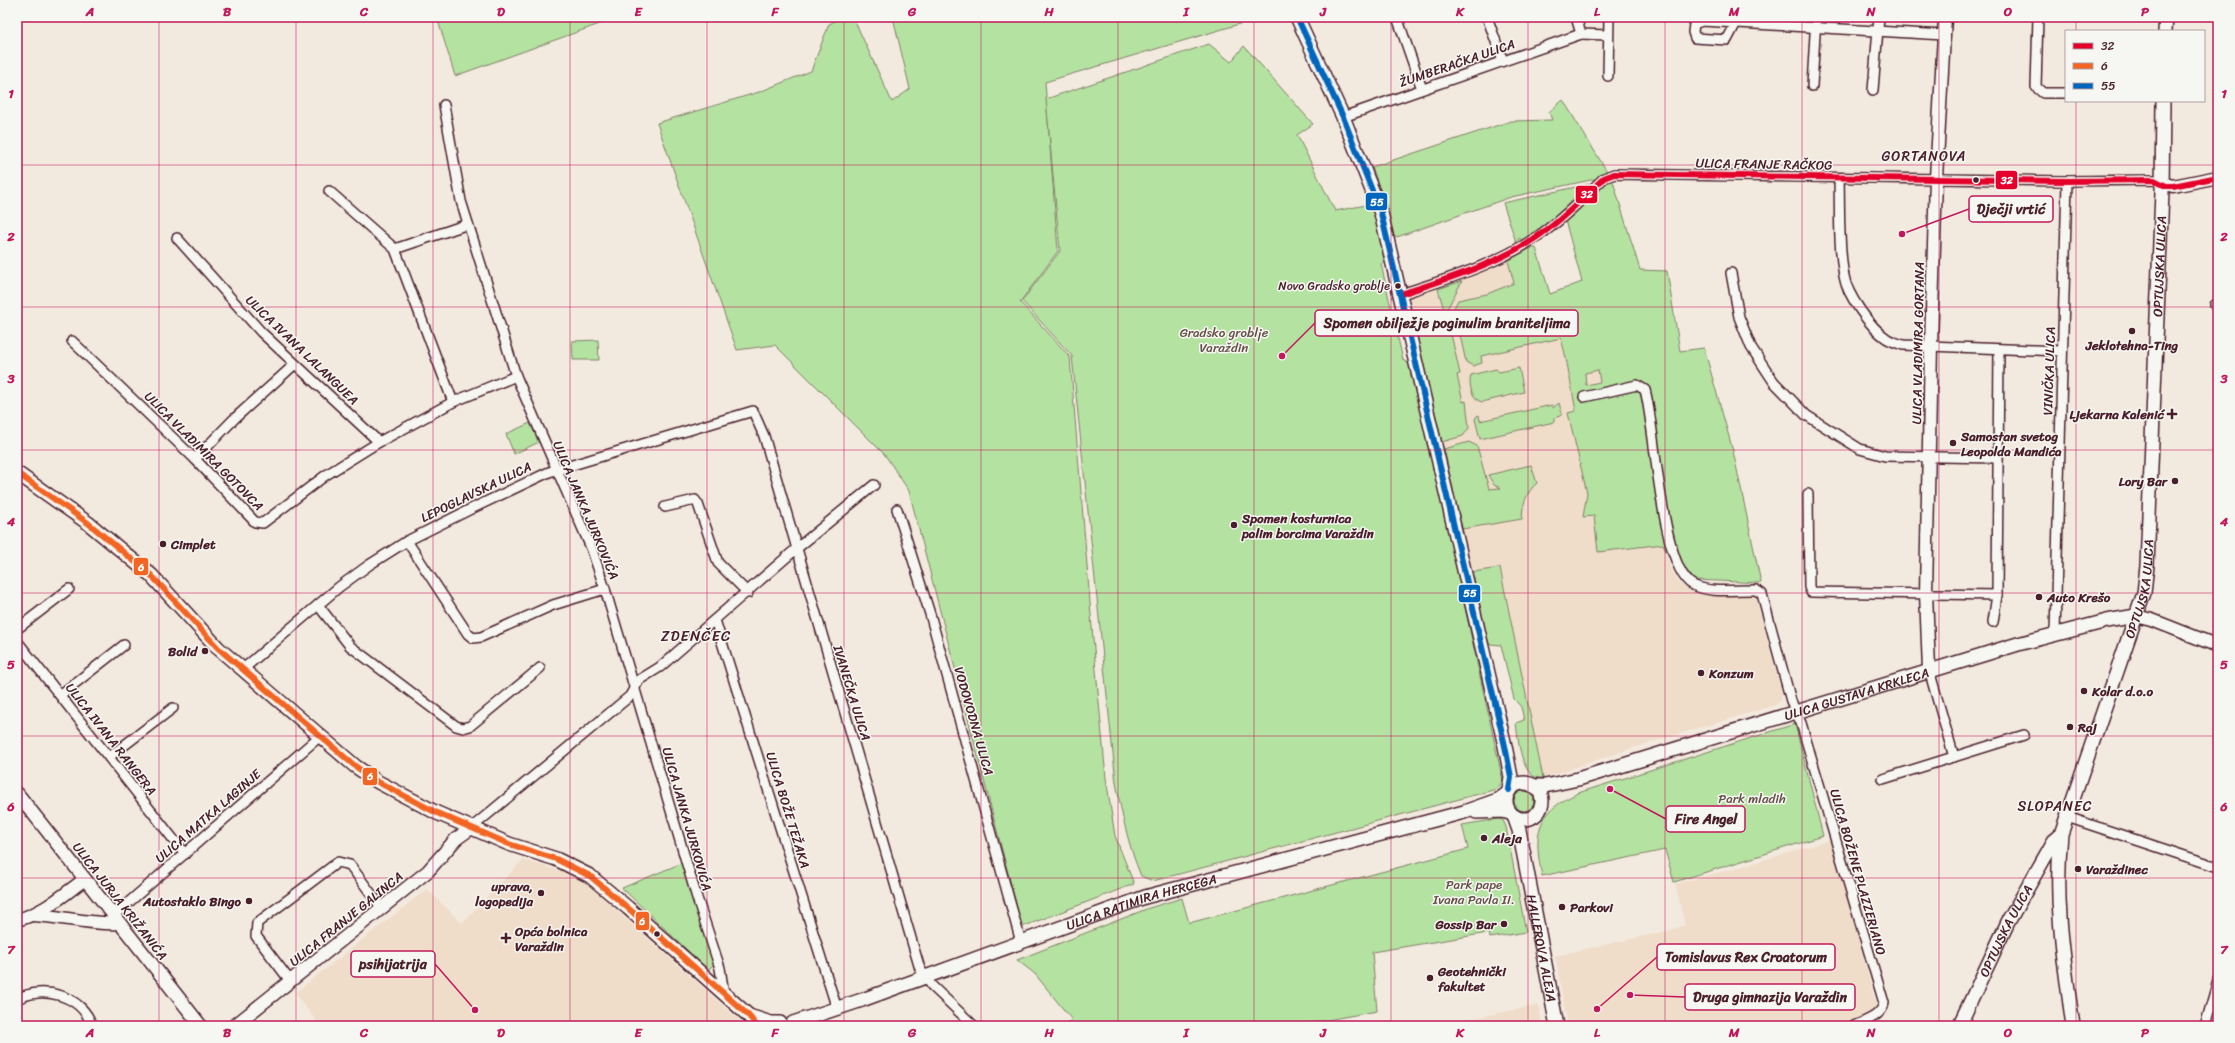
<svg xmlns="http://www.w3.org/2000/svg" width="2235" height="1043" font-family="Sriracha,sans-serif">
<rect width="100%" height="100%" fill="#f3eadf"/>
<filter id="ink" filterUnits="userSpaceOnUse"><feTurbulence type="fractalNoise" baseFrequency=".025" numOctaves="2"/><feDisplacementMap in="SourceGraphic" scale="8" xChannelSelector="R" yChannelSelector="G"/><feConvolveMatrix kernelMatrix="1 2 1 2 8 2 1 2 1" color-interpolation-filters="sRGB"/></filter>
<g filter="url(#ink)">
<g fill="#efdcc9">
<polygon points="1531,246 1566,358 1573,396 1663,544 1670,567 1679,582 1690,590 1701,594 1752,594 1756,597 1782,695 1780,701 1776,705 1642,745 1543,778 1500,568 1472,572 1408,297 1477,273"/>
<polygon points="2218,356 2218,568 2215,555 2214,534 2216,357"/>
<polygon points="1598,370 1600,382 1586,385 1585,373"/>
<polygon points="1831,840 1877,1008 1843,1026 1568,1026 1555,956 1671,930 1685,925 1675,884 1740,867"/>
<polygon points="523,860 570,874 588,885 740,1021 733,1026 320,1026 295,993 427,889 462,923"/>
<polygon points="1539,1005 1542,1026 1456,1026 1455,1022"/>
</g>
<g fill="#b4e2a1" stroke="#7f8066" fill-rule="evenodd">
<polygon points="437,17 619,17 455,76"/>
<polygon points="843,17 853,17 892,102 910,89 893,17 1263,17 1045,82 1058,251 1020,302 1070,357 1092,627 1106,778 1115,836 1134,884 1022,927 909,491 885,455 775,345 737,350 657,123 759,92 811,71 829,24"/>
<path d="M1209,44L1231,62L1244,46L1313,124L1297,135L1335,211L1371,204L1386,260L1381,264L1403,360L1409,364L1431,453L1503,781L1497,789L1153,881L1141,876C1128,845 1122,815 1116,783L1072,356L1022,301L1060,251L1046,99Z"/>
<polygon points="1563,100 1608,173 1600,178 1511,197 1394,238 1384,200 1372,167 1511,121 1552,120 1549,112"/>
<path d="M1612,178L1640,270L1667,271L1680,351L1704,348L1733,451L1761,583L1696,580C1684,573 1682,564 1678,551L1666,552L1663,544L1598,552L1594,516L1583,517L1587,493L1568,413L1576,411L1566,358L1561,338L1481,356L1482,363L1473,366L1466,362L1454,308L1458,300L1487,294L1514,283L1508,261L1531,248H1536L1550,294L1582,282L1565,220ZM1598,370L1600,382L1586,385L1585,373Z"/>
<polygon points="1594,183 1544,227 1524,241 1519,238 1517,245 1503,203"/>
<polygon points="1462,281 1447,309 1444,310 1438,289"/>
<polygon points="1443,320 1449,325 1460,374 1457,375 1463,402 1466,401 1469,428 1463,436 1442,442 1415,328"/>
<polygon points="598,340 599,360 573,360 572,341"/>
<path d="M1519,368L1524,392L1482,402C1472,400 1468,384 1471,375L1496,369L1499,372Z"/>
<polygon points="1559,403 1562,414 1560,416 1554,418 1554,422 1480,439 1475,419 1477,416 1479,415 1480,421 1552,405 1553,408"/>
<polygon points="530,423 539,442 514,454 506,434"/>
<path d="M1469,442L1477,446L1489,489L1501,488L1494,485L1488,475L1531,465L1537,483C1526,492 1522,506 1522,519L1462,529L1444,449Z"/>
<path d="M1500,568L1543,778C1521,781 1518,738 1516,723L1524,720L1521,707L1514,699L1501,645L1489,644L1472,572Z"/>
<path d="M1795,724L1823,836L1674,882L1665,850L1542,876C1533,833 1536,812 1578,793Z"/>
<circle cx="1524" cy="801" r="10"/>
<polygon points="1498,819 1503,820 1506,827 1526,932 1490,938 1488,933 1372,952 1377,1011 1294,1026 1060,1026 1072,1020 1035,974 1017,960 1149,908 1182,898 1189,923 1468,849 1462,825"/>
<polygon points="682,863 715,963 708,970 622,888"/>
</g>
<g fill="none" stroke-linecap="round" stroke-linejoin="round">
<defs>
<g id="minor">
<polyline points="1397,17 1422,89"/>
<polyline points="1487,17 1503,61"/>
<polyline points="1576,17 1581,34 1608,35"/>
<polyline points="2038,17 2036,87 2043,93 2066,93"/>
<polyline points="1736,23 1727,40 1695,38 1693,32 1694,24 1702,21 1944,35"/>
<polyline points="1608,76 1609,17"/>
<polyline points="1812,86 1816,17"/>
<polyline points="1873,90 1879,17"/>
<polyline points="444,105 461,201 516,376 592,550 605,589 697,898 720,968 724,994"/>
<polyline points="1343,117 1581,34"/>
<path d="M1839,178C1840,210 1838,244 1844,276C1847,295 1870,327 1886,338C1890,341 1897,343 1903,345L2062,351"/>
<polyline points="329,191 395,249 453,402"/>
<polyline points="177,238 261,332 379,442"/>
<polyline points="395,249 468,224"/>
<polyline points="1731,273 1739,317 1751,347 1774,382 1806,415 1860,449 1885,456 1997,458"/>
<path d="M1401,294C1451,278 1505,262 1548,229C1568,214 1586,195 1604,178L1614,174L2067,181L2154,180L2162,183"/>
<polyline points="2215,305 2218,304"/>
<polyline points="72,341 195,459 255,522 263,523 326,475 379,442 453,402 516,376"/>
<path d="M1584,397L1637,385L1645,390C1656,429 1660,567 1693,585C1711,594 1737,589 1756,590L1762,594L1791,701L1801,723L1884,1003C1882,1016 1865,1021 1854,1026"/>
<polyline points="195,459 234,419 295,364"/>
<polyline points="1808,494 1809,587 1811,592 1997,595"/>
<polyline points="665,507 695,500 698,504 718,563 748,593"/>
<polyline points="897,509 930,614 1021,942"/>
<polyline points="407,541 468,634 473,638 481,637 553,605 605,589"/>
<polyline points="318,605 350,646 456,726 463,728 470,726 540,668"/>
<polyline points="715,620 837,1009"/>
<polyline points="1993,622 1997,595 1999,349"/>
<polyline points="17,629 69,589"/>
<polyline points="2055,634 2067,181"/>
<polyline points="17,641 185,854"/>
<polyline points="242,670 339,587 369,565 407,541 473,508 549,472 753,411 764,436 920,969 932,986 974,1026"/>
<polyline points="1929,670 1954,757"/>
<polyline points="60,695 124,645"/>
<polyline points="109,757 173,708"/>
<polyline points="1883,779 2024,735"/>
<polyline points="2067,817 2218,867"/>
<polyline points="470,829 630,696 639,680 660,667 796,549 874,485"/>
<polyline points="113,916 320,736"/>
<polyline points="291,982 256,936 257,923 338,862 350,865 381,907"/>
<path d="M17,999C43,985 82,995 92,1026"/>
<polyline points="2205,1026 2218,981"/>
</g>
<g id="tertiary">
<polyline points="2162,183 2173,186 2218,177"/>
<polyline points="2136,616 2152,620 2218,646"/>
<polyline points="1929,670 1926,593 1931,346 1936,178 1945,17"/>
<polyline points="17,793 201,1026"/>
<path d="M33,915C62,916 90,925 119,923"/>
<path d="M17,920C44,913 63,895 85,879"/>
<polyline points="234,1026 428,871 456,839 470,829"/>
</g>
<g id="secondary">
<polyline points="1297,17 1343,117 1381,213 1505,746 1511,777 1509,790"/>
<polyline points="2165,31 2166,17"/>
<polyline points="17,473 88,523 151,575 218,648 355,766 378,782 437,813 509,844 556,859 590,876 628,908 749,1016 757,1026"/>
<circle cx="1524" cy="801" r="18"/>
<path id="s1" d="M1533,786H1545L1578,779L2018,644L2107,621L2136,616"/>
<polyline points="1476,812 1503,811 1510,813"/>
<path id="s2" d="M1514,816L1519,830L1557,1026"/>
<polyline points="749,1016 771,1023 780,1023"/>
<path id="s3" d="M793,1023L862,1000L1145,897L1464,812L1498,800L1508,793"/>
<path id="s4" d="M1959,1026L2008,922L2054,841L2060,836"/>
<path id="s5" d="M2073,1026C2064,960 2054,901 2061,834L2144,593L2147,566L2162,192L2163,101"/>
</g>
</defs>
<use href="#minor" stroke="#4a1f2b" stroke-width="12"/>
<use href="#tertiary" stroke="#4a1f2b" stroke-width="15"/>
<use href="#secondary" stroke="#4a1f2b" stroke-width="16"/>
<use href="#minor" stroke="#f6f6f2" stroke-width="9"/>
<use href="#tertiary" stroke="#f6f6f2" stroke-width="12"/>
<use href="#secondary" stroke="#f6f6f2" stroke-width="13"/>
<defs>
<path id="bus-1" d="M1401,294C1451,278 1505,262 1548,229C1568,214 1586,195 1604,178L1614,174L2067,181L2154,180L2166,186H2173L2218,177"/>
<polyline id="bus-2" points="17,473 88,523 151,575 218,648 355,766 378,782 437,813 509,844 556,859 590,876 628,908 749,1016 757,1026"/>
<polyline id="bus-3" points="1297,17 1343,117 1381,213 1505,746 1511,777 1509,790"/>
</defs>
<use href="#bus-1" stroke="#f6f6f2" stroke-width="9"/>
<use href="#bus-2" stroke="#f6f6f2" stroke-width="9"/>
<use href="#bus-3" stroke="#f6f6f2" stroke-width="9"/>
<use href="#bus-1" stroke="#e4002b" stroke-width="6"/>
<use href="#bus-2" stroke="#f26522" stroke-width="6"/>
<use href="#bus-3" stroke="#0065bd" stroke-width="6"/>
</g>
</g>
<path fill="none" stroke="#c2185b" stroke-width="1" stroke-opacity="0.55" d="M159,17V1026M296,17V1026M433,17V1026M570,17V1026M707,17V1026M844,17V1026M981,17V1026M1118,17V1026M1254,17V1026M1391,17V1026M1528,17V1026M1665,17V1026M1802,17V1026M1939,17V1026M2076,17V31M2076,101V1026M17,165H2218M17,307H2218M17,450H2218M17,593H2218M17,736H2218M17,878H2218"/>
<g fill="#4a1f2b" stroke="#f6f6f2" stroke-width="1.5">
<circle cx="1976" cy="180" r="3.5"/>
<circle cx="1398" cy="286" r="3.5"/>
<circle cx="2132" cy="331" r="4"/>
<path d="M2170 408h4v4h4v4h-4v4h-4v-4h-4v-4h4z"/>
<circle cx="1953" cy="443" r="4"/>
<circle cx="2175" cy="481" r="4"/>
<circle cx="1234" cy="525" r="4"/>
<circle cx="163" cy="544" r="4"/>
<circle cx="2039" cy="597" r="4"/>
<circle cx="205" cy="651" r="4"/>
<circle cx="1701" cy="673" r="4"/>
<circle cx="2084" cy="691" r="4"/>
<circle cx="2070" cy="727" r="4"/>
<circle cx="1484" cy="838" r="4"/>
<circle cx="2078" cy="869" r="4"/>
<circle cx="541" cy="893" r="4"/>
<circle cx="249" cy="901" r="4"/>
<circle cx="1562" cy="907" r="4"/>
<circle cx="1504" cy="924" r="4"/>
<circle cx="657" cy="934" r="3.5"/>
<path d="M504 932h4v4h4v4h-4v4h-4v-4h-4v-4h4z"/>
<circle cx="1430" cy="978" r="4"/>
</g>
<g text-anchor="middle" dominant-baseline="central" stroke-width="3" stroke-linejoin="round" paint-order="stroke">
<g font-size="12" fill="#4a1f2b" stroke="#f6f6f2" text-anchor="end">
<text x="1390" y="286">Novo Gradsko groblje</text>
</g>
<g font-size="13" fill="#4a1f2b" stroke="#f6f6f2">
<text transform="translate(1457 63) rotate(-19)">ŽUMBERAČKA ULICA</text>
<text transform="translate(1764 164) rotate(1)">ULICA FRANJE RAČKOG</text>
<text stroke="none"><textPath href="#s5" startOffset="775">OPTUJSKA ULICA</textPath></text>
<text transform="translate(1918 343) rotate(-89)">ULICA VLADIMIRA GORTANA</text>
<text transform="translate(302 350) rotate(44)">ULICA IVANA LALANGUEA</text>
<text transform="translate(2049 371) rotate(-88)">VINIČKA ULICA</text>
<text transform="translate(204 451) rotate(45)">ULICA VLADIMIRA GOTOVCA</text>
<text transform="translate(476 492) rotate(-26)">LEPOGLAVSKA ULICA</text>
<text transform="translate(586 510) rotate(67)">ULICA JANKA JURKOVIĆA</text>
<text stroke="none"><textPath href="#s5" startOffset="451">OPTUJSKA ULICA</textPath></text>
<text transform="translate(852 693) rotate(73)">IVANEČKA ULICA</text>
<text stroke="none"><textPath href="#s1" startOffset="337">ULICA GUSTAVA KRKLECA</textPath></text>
<text transform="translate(974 721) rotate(74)">VODOVODNA ULICA</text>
<text transform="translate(111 739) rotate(52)">ULICA IVANA RANGERA</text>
<text transform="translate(788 810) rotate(73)">ULICA BOŽE TEŽAKA</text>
<text transform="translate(208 816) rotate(-41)">ULICA MATKA LAGINJE</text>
<text transform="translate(687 819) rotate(74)">ULICA JANKA JURKOVIĆA</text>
<text transform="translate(1858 872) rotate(74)">ULICA BOŽENE PLAZZERIANO</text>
<text transform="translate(120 901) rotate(52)">ULICA JURJA KRIŽANIĆA</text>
<text stroke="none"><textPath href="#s3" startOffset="369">ULICA RATIMIRA HERCEGA</textPath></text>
<text transform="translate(346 919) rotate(-39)">ULICA FRANJE GALINCA</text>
<text stroke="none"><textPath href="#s4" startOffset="106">OPTUJSKA ULICA</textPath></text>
<text stroke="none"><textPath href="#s2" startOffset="135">HALLEROVA ALEJA</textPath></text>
</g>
<g font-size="13" fill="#645048" stroke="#f6f6f2">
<text x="1224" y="332">Gradsko groblje<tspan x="1224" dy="15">Varaždin</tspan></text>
<text x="1752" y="798">Park mladih</text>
<text x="1474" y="884">Park pape<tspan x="1474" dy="15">Ivana Pavla II.</tspan></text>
</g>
<g font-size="13" font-weight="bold" fill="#4a1f2b" stroke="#f6f6f2" text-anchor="start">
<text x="2132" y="345" text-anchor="middle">Jeklotehna-Ting</text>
<text x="2164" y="414" text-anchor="end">Ljekarna Kalenić</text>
<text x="1961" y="436">Samostan svetog<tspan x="1961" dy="15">Leopolda Mandića</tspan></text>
<text x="2167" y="481" text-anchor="end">Lory Bar</text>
<text x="1242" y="518">Spomen kosturnica<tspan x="1242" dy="15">palim borcima Varaždin</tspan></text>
<text x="171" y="544">Cimplet</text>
<text x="2047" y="597">Auto Krešo</text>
<text x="197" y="651" text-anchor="end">Bolid</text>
<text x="1709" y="673">Konzum</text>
<text x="2092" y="691">Kolar d.o.o</text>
<text x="2078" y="727">Raj</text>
<text x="1492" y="838">Aleja</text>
<text x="2086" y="869">Varaždinec</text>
<text x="533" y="886" text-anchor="end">uprava,<tspan x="533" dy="15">logopedija</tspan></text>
<text x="241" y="901" text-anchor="end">Autostaklo Bingo</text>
<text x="1570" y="907">Parkovi</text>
<text x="1496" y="924" text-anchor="end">Gossip Bar</text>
<text x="515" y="931">Opća bolnica<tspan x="515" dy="15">Varaždin</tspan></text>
<text x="1438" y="971">Geotehnički<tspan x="1438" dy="15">fakultet</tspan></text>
</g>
<g font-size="14" letter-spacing="1" fill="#4a1f2b" stroke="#f6f6f2">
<text x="1924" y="156">GORTANOVA</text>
<text x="2055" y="806">SLOPANEC</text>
</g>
<g font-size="15" letter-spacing="1" fill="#4a1f2b" stroke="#f6f6f2">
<text x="696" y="636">ZDENČEC</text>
</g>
</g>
<path fill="none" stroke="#c2185b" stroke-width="1.5" d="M1902 234L1969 209M1282 356L1315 323M1610 789L1666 819M1597 1009L1657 957M475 1010L435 964M1630 995L1685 997"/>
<g fill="#c2185b" stroke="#f6f6f2" stroke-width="1.5">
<circle cx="1902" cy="234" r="4"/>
<circle cx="1282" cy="356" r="4"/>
<circle cx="1610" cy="789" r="4"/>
<circle cx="1597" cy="1009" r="4"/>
<circle cx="475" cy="1010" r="4"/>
<circle cx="1630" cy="995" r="4"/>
</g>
<g fill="#f6f6f2" stroke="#c2185b" stroke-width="1.5">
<rect x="1969" y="196" width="84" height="26" rx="4"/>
<rect x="1315" y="310" width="263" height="26" rx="4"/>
<rect x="1666" y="806" width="79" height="26" rx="4"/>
<rect x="1657" y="944" width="178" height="26" rx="4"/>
<rect x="351" y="951" width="84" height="26" rx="4"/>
<rect x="1685" y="984" width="170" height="26" rx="4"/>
</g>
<g font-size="14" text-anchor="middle" font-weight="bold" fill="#4a1f2b">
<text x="2011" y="214">Dječji vrtić</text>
<text x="1447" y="328">Spomen obilježje poginulim braniteljima</text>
<text x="1706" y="824">Fire Angel</text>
<text x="1746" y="962">Tomislavus Rex Croatorum</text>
<text x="393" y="969">psihijatrija</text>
<text x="1770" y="1002">Druga gimnazija Varaždin</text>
</g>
<g stroke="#f6f6f2" stroke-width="1.5">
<rect x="1995" y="170" width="23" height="20" rx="4" fill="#e4002b"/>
<rect x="1575" y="185" width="23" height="19" rx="4" fill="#e4002b"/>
<rect x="1365" y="192" width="23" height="19" rx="4" fill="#0065bd"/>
<rect x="133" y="557" width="16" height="19" rx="4" fill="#f26522"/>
<rect x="1458" y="584" width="23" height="19" rx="4" fill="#0065bd"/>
<rect x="362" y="767" width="16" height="19" rx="4" fill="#f26522"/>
<rect x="635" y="911" width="15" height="20" rx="4" fill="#f26522"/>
</g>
<g font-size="11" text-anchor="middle" font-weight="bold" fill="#fff">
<text x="2007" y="184">32</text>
<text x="1587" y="198">32</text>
<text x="1377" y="206">55</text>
<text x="141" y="571">6</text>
<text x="1470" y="597">55</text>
<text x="370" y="780">6</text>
<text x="642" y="925">6</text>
</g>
<rect width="2235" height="1043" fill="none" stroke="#f6f6f2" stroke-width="44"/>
<rect x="2065" y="30" width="140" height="72" fill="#f6f6f2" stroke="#b1a0a2"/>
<rect x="2073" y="43" width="20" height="6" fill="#e4002b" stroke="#b1a0a2"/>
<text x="2101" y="50" font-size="12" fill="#4a1f2b">32</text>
<rect x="2073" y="63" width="20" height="6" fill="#f26522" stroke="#b1a0a2"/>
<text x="2101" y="70" font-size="12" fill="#4a1f2b">6</text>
<rect x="2073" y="83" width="20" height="6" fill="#0065bd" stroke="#b1a0a2"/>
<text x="2101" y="90" font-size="12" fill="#4a1f2b">55</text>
<rect x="22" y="22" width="2191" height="999" fill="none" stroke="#c2185b" stroke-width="1.5"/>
<g font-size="13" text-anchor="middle" font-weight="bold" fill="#c2185b">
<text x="90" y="16">A</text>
<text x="227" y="16">B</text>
<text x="364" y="16">C</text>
<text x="501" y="16">D</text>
<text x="638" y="16">E</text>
<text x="775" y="16">F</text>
<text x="912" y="16">G</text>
<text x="1049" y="16">H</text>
<text x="1186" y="16">I</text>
<text x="1323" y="16">J</text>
<text x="1460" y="16">K</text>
<text x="1597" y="16">L</text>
<text x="1734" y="16">M</text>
<text x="1871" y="16">N</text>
<text x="2008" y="16">O</text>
<text x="2145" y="16">P</text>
<text x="11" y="98">1</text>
<text x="2224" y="98">1</text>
<text x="11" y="241">2</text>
<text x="2224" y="241">2</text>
<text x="11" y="383">3</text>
<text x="2224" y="383">3</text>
<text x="11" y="526">4</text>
<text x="2224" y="526">4</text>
<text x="11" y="669">5</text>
<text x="2224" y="669">5</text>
<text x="11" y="811">6</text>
<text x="2224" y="811">6</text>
<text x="11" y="954">7</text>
<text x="2224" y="954">7</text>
<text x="90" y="1037">A</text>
<text x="227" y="1037">B</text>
<text x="364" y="1037">C</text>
<text x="501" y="1037">D</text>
<text x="638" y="1037">E</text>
<text x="775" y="1037">F</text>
<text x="912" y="1037">G</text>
<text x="1049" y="1037">H</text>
<text x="1186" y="1037">I</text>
<text x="1323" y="1037">J</text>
<text x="1460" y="1037">K</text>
<text x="1597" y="1037">L</text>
<text x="1734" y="1037">M</text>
<text x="1871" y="1037">N</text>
<text x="2008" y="1037">O</text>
<text x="2145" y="1037">P</text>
</g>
</svg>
